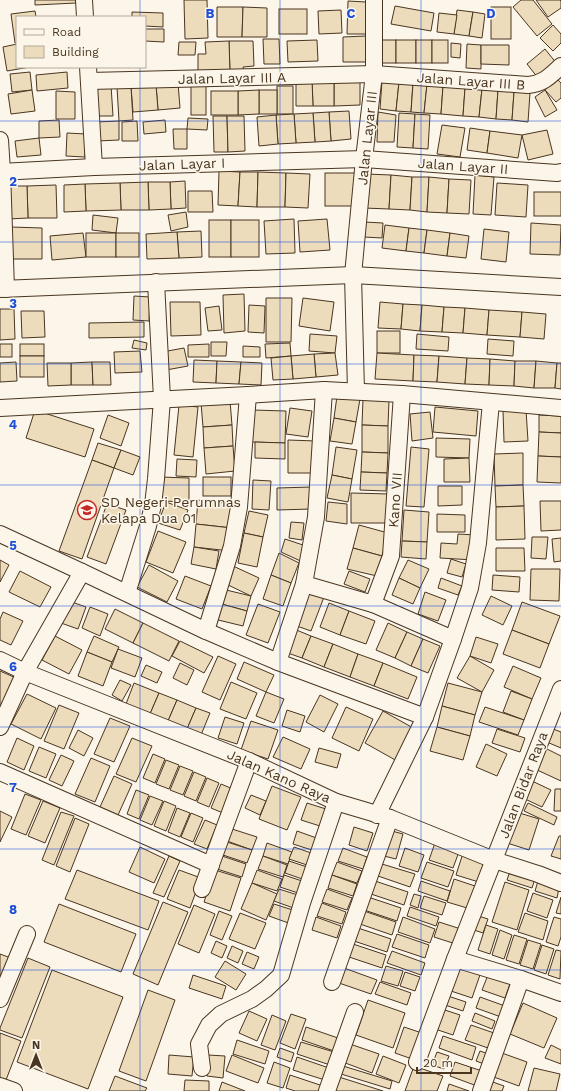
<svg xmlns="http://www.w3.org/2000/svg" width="561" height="1091" font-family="'Work Sans',sans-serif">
<rect width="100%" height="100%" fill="#fbf6e9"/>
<g fill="#ecdcbc" stroke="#4a3520">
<polygon points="35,0 76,0 76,3 35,5"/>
<polygon points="184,0 207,0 208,38 185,39"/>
<polygon points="521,0 533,0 552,24 537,36 513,7"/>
<polygon points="536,0 560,0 561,1 561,8 548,17"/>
<polygon points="348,1 366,2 366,34 347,34"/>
<polygon points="395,6 434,13 431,31 391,24"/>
<polygon points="217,7 243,7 242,37 217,37"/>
<polygon points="243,7 267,8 267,37 242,37"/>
<rect x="491" y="7" width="20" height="32"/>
<rect x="279" y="9" width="28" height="25"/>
<polygon points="341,10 342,33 319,34 318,11"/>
<polygon points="457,10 473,12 469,36 454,34"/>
<polygon points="35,11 36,17 17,17 17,43 15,43 11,14"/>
<polygon points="132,12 163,13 163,27 145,26 145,17 132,17"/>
<polygon points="473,12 485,14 482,38 469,36"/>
<polygon points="439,13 457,15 454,34 437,32"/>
<polygon points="553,25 561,34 561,43 553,51 540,38"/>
<polygon points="145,29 164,29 164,42 145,41"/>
<polygon points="366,36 366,62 343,62 343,37"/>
<polygon points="263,39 279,39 280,64 264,64"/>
<polygon points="317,40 318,61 288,62 287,41"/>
<rect x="378" y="40" width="18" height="23"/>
<rect x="396" y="40" width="20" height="23"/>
<rect x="416" y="40" width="16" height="23"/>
<rect x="432" y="40" width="16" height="23"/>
<polygon points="229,41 253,41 254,66 243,67 244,73 230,73"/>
<polygon points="229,41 230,73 198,74 198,54 206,54 205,42"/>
<polygon points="179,42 196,42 195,55 178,55"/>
<polygon points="451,43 461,44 460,58 451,57"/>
<polygon points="17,44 17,67 30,67 7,71 3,47"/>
<polygon points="467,44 481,45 481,69 466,68"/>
<polygon points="481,45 509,45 509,65 481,64"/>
<polygon points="545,49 557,64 538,78 527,64"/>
<polygon points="30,72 32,90 12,92 10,74"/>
<polygon points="67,72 68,88 37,91 36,75"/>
<polygon points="334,79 360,79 360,105 334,106"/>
<polygon points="334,79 334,106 313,106 312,80"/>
<polygon points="557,79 561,83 561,98 556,102 545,90"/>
<polygon points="296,80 312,80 313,106 296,106"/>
<polygon points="382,81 399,82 396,111 380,109"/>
<polygon points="399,82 413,83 411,112 396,111"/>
<polygon points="178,83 180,108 158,110 156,85"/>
<polygon points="413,83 427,84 424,113 411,112"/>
<rect x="191" y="84" width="15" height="31"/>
<polygon points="427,84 443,86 441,114 424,113"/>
<polygon points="111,85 113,116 96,116 95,86"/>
<polygon points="156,85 158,110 133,112 131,87"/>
<rect x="277" y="86" width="16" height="28"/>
<polygon points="443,86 465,88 463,116 441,114"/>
<polygon points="117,87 131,87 133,120 119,121"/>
<polygon points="465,88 482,89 479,117 463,116"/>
<polygon points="482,89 498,90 496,119 479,117"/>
<polygon points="32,90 35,111 11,114 8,94"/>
<rect x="259" y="90" width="18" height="24"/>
<polygon points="259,90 259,114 238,115 238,91"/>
<polygon points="498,90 514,92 512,120 496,119"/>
<polygon points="545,90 557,110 545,117 535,97"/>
<polygon points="56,91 75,92 75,119 56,119"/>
<rect x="211" y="91" width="27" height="24"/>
<polygon points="514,92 530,93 528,122 512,120"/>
<polygon points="349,111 351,139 331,141 329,112"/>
<polygon points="329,112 331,141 315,142 313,113"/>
<polygon points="378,112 396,115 394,142 377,142"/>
<polygon points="313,113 315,142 296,143 294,114"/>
<polygon points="399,113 415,114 413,148 397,147"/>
<polygon points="294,114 296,143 278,144 276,115"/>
<polygon points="415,114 430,115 428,149 413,148"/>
<polygon points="276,115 278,144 259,146 257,117"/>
<polygon points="213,116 227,116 228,152 214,152"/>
<polygon points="227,116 244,116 245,151 228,152"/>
<polygon points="188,118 208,119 207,130 187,129"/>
<polygon points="59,120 60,137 39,138 39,121"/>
<polygon points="165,120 166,132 144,134 143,122"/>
<polygon points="119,121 119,140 97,141 96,122"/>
<polygon points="137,121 138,141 122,141 122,122"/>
<polygon points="442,125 465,128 460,157 437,154"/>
<polygon points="470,128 490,131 487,153 467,150"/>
<polygon points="173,129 187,129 187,149 174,149"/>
<polygon points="547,130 553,154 528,160 522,135"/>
<polygon points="490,131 522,135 518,158 487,153"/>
<polygon points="67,133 86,134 85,157 66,156"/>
<polygon points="39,138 41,155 17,157 15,141"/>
<polygon points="219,171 240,172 238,206 218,205"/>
<polygon points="240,172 258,172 257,207 238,206"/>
<polygon points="258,172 286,173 285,207 257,207"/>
<polygon points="286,173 310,174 308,208 285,207"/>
<rect x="325" y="173" width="31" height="33"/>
<polygon points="366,174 391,175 389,209 364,208"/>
<polygon points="391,175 412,177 410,210 389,209"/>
<polygon points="475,175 494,177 491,215 473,214"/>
<polygon points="412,177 429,177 427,212 410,210"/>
<polygon points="429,177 449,179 447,213 427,212"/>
<polygon points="449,179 471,180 469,214 447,213"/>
<polygon points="185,181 186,208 171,209 170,182"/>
<polygon points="148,182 170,182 171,209 149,210"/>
<polygon points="148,182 149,210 121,210 120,183"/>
<polygon points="120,183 121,210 86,211 85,184"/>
<polygon points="497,183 528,185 526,217 495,215"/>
<polygon points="85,184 86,211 64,212 64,185"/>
<polygon points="56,185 57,218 28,218 27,186"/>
<polygon points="7,186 27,186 28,218 8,219"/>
<polygon points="188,191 212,191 213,212 188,212"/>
<rect x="534" y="192" width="27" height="24"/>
<polygon points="186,212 188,227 171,231 168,215"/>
<polygon points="93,215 118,218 116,233 92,230"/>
<polygon points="294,219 295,253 266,254 264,221"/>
<polygon points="327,219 330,250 300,252 298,221"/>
<rect x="209" y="220" width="22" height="37"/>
<rect x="231" y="220" width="28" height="37"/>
<polygon points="364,222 383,223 382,238 364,237"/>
<polygon points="531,223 561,225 560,255 530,254"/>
<polygon points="385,225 409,228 406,251 382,248"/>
<polygon points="11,227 42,228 42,259 11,259"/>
<polygon points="409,228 427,230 424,253 406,251"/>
<polygon points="484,229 509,232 506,262 481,259"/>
<polygon points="427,230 450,233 447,256 424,253"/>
<polygon points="201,231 202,257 179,258 177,232"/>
<polygon points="177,232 179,258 147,259 146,234"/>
<polygon points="83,233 86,257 52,260 50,236"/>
<rect x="86" y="233" width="30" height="24"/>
<rect x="116" y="233" width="23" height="24"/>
<polygon points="450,233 469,236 466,258 447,256"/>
<polygon points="244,294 245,331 224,333 223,295"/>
<polygon points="134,296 150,297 149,321 133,320"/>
<polygon points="266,298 292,298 291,342 266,342"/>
<polygon points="303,298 334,302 330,331 299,326"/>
<polygon points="170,302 200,302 201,335 171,336"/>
<polygon points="380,302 403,304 401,329 378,328"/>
<polygon points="403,304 422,305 420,331 401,329"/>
<polygon points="249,305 265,306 264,333 248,332"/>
<polygon points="422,305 444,307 442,332 420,331"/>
<polygon points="219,306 222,330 208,331 205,308"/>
<polygon points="444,307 465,308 463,333 442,332"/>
<polygon points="465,308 489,310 487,335 463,333"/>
<polygon points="0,309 14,309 15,339 0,340"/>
<polygon points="489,310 522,312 520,337 487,335"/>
<polygon points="21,311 44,311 45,337 22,338"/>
<polygon points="522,312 546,314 544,339 520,337"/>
<polygon points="144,322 144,337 89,338 89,323"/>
<rect x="377" y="331" width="23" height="22"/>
<polygon points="310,334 337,336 335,353 309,351"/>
<polygon points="417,334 449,337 448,351 416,349"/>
<polygon points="488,339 514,341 513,356 487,354"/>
<polygon points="134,340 147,343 146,350 132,348"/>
<polygon points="211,342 227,342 226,356 211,356"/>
<polygon points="290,343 291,356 266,358 265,344"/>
<rect x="0" y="344" width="12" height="13"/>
<rect x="20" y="344" width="24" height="12"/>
<polygon points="209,344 209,357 188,357 188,345"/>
<polygon points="243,346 260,347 260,357 243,357"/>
<polygon points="184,348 188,366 166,370 162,352"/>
<polygon points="140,351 142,372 115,373 114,352"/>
<polygon points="335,353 338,375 316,377 314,354"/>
<polygon points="377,353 414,355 413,381 375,379"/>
<polygon points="314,354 316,377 293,379 291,356"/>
<polygon points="414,355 439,356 437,382 413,381"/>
<rect x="20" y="356" width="24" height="21"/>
<polygon points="291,356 293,379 273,380 271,358"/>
<polygon points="439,356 467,358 465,384 437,382"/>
<polygon points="467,358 490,359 489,385 465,384"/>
<polygon points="490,359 515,361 514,386 489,385"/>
<polygon points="194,360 217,361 216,383 193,382"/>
<polygon points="217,361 241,362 239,384 216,383"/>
<polygon points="515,361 536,361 534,388 514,386"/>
<polygon points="536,361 557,363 555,388 534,388"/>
<polygon points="16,362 17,381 0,382 0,363"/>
<polygon points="92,362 93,385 71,385 71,363"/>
<polygon points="92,362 110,362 111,385 93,385"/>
<polygon points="241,362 262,363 261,385 239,384"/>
<polygon points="47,363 71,363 71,385 48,386"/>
<polygon points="557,363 561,363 561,389 555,388"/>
<polygon points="337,396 360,399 356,422 334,418"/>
<polygon points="363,399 389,400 388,426 362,425"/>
<polygon points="230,401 232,425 203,427 201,403"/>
<polygon points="179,405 198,407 193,457 174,455"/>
<polygon points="435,407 478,411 476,436 433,432"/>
<polygon points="290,408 312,411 308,437 286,434"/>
<polygon points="35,410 94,429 85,457 26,438"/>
<polygon points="253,410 286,411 285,443 252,442"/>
<polygon points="503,410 526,410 528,441 504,442"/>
<polygon points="430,412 433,438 412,441 410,414"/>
<polygon points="108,415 129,423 121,446 100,438"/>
<polygon points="539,415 561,416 561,433 539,432"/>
<polygon points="334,418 356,422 352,444 330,441"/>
<polygon points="232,425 233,446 204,448 203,427"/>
<polygon points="362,425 388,426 388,453 362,452"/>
<polygon points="539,432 561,433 561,457 538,456"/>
<polygon points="436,438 470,439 469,458 436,457"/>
<polygon points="288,440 316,441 316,473 288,473"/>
<polygon points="255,442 285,443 285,459 255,458"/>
<polygon points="98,443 121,450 114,468 92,460"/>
<polygon points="233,446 235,471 206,474 204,448"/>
<polygon points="336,447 357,450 352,479 332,475"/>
<polygon points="411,447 429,449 424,507 406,506"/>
<polygon points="121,450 140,457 133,475 114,468"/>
<polygon points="362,452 388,453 387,473 361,472"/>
<polygon points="523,453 523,485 495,486 494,454"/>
<polygon points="538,456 561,457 561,483 537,482"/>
<polygon points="469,458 470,482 444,482 444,459"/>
<polygon points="177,459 197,460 196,477 176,476"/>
<polygon points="92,460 114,468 82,559 59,551"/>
<polygon points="361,472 387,473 386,491 360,490"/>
<polygon points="332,475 352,479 348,502 327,498"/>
<polygon points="161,477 189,478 189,502 161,501"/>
<rect x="203" y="477" width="28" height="19"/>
<polygon points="253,480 271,481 269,510 252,509"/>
<polygon points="523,485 524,506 496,507 495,486"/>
<polygon points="438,486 462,486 462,505 438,506"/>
<polygon points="312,487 312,509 277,510 277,488"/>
<polygon points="351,493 390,494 390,523 351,523"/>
<polygon points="198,500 234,504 232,528 196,524"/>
<polygon points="540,501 561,501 561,530 541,531"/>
<polygon points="166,502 188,510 180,530 158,523"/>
<polygon points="328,502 347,504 347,524 326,521"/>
<polygon points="107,504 126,510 106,564 87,557"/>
<polygon points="524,506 525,539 496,540 496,507"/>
<polygon points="404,510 429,512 427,542 402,541"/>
<polygon points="249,511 268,515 263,537 244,533"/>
<polygon points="437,514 465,515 465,532 437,532"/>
<polygon points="291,522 304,523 302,540 289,538"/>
<polygon points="196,524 232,528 230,551 194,547"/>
<polygon points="359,525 388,533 382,556 353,548"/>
<polygon points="158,531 186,542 173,573 146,562"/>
<polygon points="244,533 263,537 257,567 238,563"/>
<polygon points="458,534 476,535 474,560 440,558 441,543 457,544"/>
<polygon points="532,537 548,537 546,559 531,558"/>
<polygon points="561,538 561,561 554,562 552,539"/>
<polygon points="285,539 309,547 307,564 281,552"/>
<polygon points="402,541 427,542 426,559 401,557"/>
<polygon points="194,547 219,551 216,569 191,564"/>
<polygon points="353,548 382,556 377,576 347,569"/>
<polygon points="496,548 524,548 525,571 496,571"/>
<polygon points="279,553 299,563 291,583 271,575"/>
<polygon points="451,559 466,564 462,577 447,573"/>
<polygon points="0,560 9,565 0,582"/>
<polygon points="408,560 429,569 420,588 399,578"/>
<polygon points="149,565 178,581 167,602 137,587"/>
<polygon points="233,566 259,578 251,596 224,583"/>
<polygon points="531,569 560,569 559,601 530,600"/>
<polygon points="20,571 51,587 40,607 9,592"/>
<polygon points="349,571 370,579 365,592 344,584"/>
<polygon points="271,575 291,583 283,606 263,599"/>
<polygon points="493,575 520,577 519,592 492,590"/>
<polygon points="185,576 211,586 202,609 176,599"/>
<polygon points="399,578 420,588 413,604 392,595"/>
<polygon points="441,578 462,586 458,595 438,588"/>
<polygon points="222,589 251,596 247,611 218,603"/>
<polygon points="306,590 324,597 311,631 294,625"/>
<polygon points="425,592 446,600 438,621 418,614"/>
<polygon points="491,596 512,606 503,625 482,615"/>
<polygon points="69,601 86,607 78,629 61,623"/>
<polygon points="522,602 560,616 549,644 512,630"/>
<polygon points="218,603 247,611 243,626 214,619"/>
<polygon points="329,603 349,611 340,635 320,627"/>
<polygon points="258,604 280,612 268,643 246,635"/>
<polygon points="90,607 108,614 100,636 82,628"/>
<polygon points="115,609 143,623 133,643 105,629"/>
<polygon points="349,611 375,621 366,644 340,635"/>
<polygon points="3,612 23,621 11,645 0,640 0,619"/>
<polygon points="143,623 179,641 169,661 133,643"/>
<polygon points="388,623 407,632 395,658 376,650"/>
<polygon points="294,629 311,636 302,658 285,652"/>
<polygon points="512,630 549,644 540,668 503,654"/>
<polygon points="407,632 423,639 411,666 395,658"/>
<polygon points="55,636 82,650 69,674 42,660"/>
<polygon points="94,636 119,647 112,662 87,652"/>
<polygon points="311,636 333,644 324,667 302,658"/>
<polygon points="476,637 498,644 491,663 470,656"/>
<polygon points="423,639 440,646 428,673 411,666"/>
<polygon points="180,641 213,657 204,673 172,656"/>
<polygon points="333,644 358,654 350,677 324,667"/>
<polygon points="118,649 142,658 135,677 111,668"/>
<polygon points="87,652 112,662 103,686 78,676"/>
<polygon points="358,654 383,663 374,686 350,677"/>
<polygon points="218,656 236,664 220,700 202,692"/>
<polygon points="470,656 494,670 482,692 457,678"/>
<polygon points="244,662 274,675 266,692 237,679"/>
<polygon points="180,663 194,670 187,685 173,678"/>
<polygon points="383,663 417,677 408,699 374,686"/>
<polygon points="146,665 162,672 157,683 141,676"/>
<polygon points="513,666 541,678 532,699 504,687"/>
<polygon points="0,671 16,678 0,714"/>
<polygon points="120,680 131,685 122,701 112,695"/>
<polygon points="231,682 257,693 246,719 220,709"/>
<polygon points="134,683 159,693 150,714 126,704"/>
<polygon points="448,683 482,692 475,715 442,706"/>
<polygon points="511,691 532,699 524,720 503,712"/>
<polygon points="266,692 284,699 274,723 256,716"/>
<polygon points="159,693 177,700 168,721 150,714"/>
<polygon points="27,694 56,708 41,739 11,724"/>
<polygon points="320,695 338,704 324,732 306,722"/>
<polygon points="177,700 196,708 187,729 168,721"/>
<polygon points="59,705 79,713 64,749 44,741"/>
<polygon points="442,706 475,715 470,736 437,727"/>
<polygon points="346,707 373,719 359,751 332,738"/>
<polygon points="485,707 524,720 518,735 479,722"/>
<polygon points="196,708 210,713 201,735 187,729"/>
<polygon points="287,710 305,716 300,732 282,726"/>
<polygon points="383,711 415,729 397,761 365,743"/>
<polygon points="225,717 244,723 237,744 218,738"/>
<polygon points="110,718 130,726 114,762 94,754"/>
<polygon points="251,721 278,730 268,759 241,750"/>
<polygon points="437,727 470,736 463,760 430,751"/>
<polygon points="548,727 561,732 561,748 542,740"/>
<polygon points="497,729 525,738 520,752 492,743"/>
<polygon points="78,730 93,738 84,756 69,748"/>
<polygon points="283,737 310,749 301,769 273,757"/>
<polygon points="17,738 34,746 24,770 7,762"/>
<polygon points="132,738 152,746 136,782 116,774"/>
<polygon points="486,744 507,754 497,776 476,767"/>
<polygon points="39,747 56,754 46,778 29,771"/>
<polygon points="319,748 341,754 337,768 315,762"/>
<polygon points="545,748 561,756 561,781 535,769"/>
<polygon points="153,754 165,759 155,783 143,778"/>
<polygon points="61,755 74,761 62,786 49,780"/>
<polygon points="91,758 110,766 95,802 75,794"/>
<polygon points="166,760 179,765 169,789 156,784"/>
<polygon points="180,766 193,771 183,795 170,790"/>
<polygon points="194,772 206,777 196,801 184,796"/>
<polygon points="114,776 132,784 118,815 100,807"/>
<polygon points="207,778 219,783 209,807 197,802"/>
<polygon points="532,781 551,790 542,807 523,798"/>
<polygon points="221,784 233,789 223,813 211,808"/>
<polygon points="272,786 301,797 287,830 259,819"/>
<polygon points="555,789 561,789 561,811 554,811"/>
<polygon points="136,790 149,795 139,819 127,814"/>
<polygon points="25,794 41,800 26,835 11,829"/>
<polygon points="251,795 266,801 260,815 245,808"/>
<polygon points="150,796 163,801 152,825 140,820"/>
<polygon points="43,801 60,808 45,843 28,836"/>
<polygon points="164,801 176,806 166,831 154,826"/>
<polygon points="307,803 326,809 320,826 301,820"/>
<polygon points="528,803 557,817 554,825 524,811"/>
<polygon points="177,808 190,813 180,837 168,832"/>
<polygon points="0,811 12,817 0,842"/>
<polygon points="513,811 539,819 529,850 504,842"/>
<polygon points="61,812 74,816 54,865 42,860"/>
<polygon points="191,813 203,818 193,842 181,837"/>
<polygon points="75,818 89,824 70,872 56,866"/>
<polygon points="205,820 217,825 207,849 194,844"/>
<polygon points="354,827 373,833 367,851 349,845"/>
<polygon points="232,829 257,837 252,850 227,841"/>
<polygon points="297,831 322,840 318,852 293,844"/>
<polygon points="392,831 403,834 396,859 384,856"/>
<polygon points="559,836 561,836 561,859 551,856"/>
<polygon points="436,840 460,849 453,868 429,860"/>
<polygon points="227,842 252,850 247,863 223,855"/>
<polygon points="267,843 292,852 288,864 263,856"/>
<polygon points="140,847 165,859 154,883 129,872"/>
<polygon points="294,847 317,855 313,867 289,859"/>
<polygon points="343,848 367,857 363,869 338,861"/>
<polygon points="405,848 424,855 418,872 399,866"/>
<polygon points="464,850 490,859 482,883 456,875"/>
<polygon points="169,856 180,861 164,897 153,893"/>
<polygon points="222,856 246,864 242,877 217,869"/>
<polygon points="263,856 287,865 283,877 258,869"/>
<polygon points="289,861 313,869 308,881 285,873"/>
<polygon points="337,862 362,871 357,883 332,875"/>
<polygon points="427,862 454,871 448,887 421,878"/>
<polygon points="382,864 415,874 410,887 378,876"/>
<polygon points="511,868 536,876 532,888 507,880"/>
<polygon points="77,870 159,901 148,930 65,899"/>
<polygon points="179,870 201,878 190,908 167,899"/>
<polygon points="215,870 241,878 230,911 204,902"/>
<polygon points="257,870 282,879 277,891 252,883"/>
<polygon points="284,875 308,883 304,895 280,887"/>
<polygon points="332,875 357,884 353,896 328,888"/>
<polygon points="454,879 481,888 474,910 447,902"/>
<polygon points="375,881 408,892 404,905 371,894"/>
<polygon points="421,881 450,891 447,901 418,891"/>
<polygon points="538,881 559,888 557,898 535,891"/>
<polygon points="505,882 529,890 517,930 492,922"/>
<polygon points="252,883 277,894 266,920 241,909"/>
<polygon points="279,889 304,897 299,910 274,901"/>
<polygon points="327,889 352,898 347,910 322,902"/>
<polygon points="533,893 553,900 547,918 527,911"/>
<polygon points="414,894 421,896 418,908 410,905"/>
<polygon points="424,896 446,903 442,915 420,908"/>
<polygon points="368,897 401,908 397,921 364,910"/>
<polygon points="561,897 561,914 556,913"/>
<polygon points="163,902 188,912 158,985 133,974"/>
<polygon points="322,903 346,912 342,924 317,916"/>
<polygon points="59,904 136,934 121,972 44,942"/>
<polygon points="274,904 299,912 294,925 269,916"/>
<polygon points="194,905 215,914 199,953 178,944"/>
<polygon points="410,907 439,917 436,926 407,916"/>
<polygon points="219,911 232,916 222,940 210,935"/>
<polygon points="364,911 396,922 392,935 360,924"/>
<polygon points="240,913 266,923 255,949 229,939"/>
<polygon points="525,913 548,921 543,940 518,932"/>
<polygon points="475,915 488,919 483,933 471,929"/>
<polygon points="316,917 341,926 337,938 312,930"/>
<polygon points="403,917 435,929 430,943 398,932"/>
<polygon points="554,917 561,919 561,937 558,946 546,942"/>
<polygon points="439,922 464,930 459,945 434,937"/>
<polygon points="486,925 498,929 490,954 478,950"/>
<polygon points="358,928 391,939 387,952 354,941"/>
<polygon points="500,930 512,935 504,959 492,955"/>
<polygon points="397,934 429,945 425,958 392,947"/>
<polygon points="514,935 527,939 519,964 506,960"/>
<polygon points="528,940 541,944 533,969 520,965"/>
<polygon points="216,941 227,946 222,958 211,953"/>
<polygon points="353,944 386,955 382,968 349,957"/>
<polygon points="542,945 554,949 546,974 534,970"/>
<polygon points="232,946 243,951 238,963 227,958"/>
<polygon points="556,950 561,951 560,979 548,975"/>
<polygon points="392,951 425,963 421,975 387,963"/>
<polygon points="247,952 259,957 254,969 242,964"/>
<polygon points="0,954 11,958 0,988"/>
<polygon points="28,958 50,967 22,1038 0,1030 0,1028"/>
<polygon points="225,961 246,974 236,990 215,977"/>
<polygon points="457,964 481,972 472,998 448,990"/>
<polygon points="386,966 403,971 398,986 381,981"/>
<polygon points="344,968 377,980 371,994 339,983"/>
<polygon points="52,970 123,997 88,1089 17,1062"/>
<polygon points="490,970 512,978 505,998 482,990"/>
<polygon points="405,972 420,977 415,991 400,986"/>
<polygon points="193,975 226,986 222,999 189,988"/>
<polygon points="380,982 411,993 407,1005 375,994"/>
<polygon points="148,990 175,1000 146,1081 119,1071"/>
<polygon points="445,995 466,1002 463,1011 442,1004"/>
<polygon points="480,997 505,1006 501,1017 476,1008"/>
<polygon points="368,1000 405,1013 393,1048 356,1035"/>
<polygon points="523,1003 557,1018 544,1048 510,1034"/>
<polygon points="442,1009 460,1015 453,1035 435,1029"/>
<polygon points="249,1011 267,1019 257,1041 239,1033"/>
<polygon points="475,1013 495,1021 492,1029 472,1021"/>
<polygon points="291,1014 306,1019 295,1049 280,1043"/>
<polygon points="272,1015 286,1021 275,1050 261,1045"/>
<polygon points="471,1025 494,1033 488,1048 465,1040"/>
<polygon points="306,1027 338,1038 334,1051 302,1040"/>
<polygon points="404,1027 425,1034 415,1060 395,1053"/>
<polygon points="0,1033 21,1041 6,1080 0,1078"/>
<polygon points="443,1036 476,1047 472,1060 439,1048"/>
<polygon points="237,1040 269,1051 265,1064 233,1054"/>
<polygon points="301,1042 334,1052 330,1065 297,1054"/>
<polygon points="347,1043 379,1054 372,1073 340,1061"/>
<polygon points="551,1045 561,1050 561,1064 545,1058"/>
<polygon points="280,1048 294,1053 291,1062 277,1057"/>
<polygon points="480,1051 491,1055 487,1065 476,1061"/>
<polygon points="437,1052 449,1056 444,1069 432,1065"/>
<polygon points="499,1052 527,1062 519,1086 491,1076"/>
<polygon points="169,1055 194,1057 192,1076 168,1074"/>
<polygon points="208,1055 225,1056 223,1078 207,1076"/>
<polygon points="232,1055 264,1068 258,1083 226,1071"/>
<polygon points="383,1056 406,1065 399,1083 376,1074"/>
<polygon points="297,1057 329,1068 325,1080 293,1070"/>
<polygon points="274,1062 290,1068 283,1088 267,1083"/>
<polygon points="455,1062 482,1071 477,1086 450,1076"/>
<polygon points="343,1066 392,1081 390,1089 341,1074"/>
<polygon points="414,1066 443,1076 437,1091 405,1091"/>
<polygon points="534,1068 560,1074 556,1091 528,1091"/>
<polygon points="290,1075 323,1086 321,1091 295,1091 286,1088"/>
<polygon points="115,1076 147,1088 145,1091 109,1091"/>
<polygon points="339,1077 383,1091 335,1091"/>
<polygon points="185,1080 209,1081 209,1091 184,1091"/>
<polygon points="490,1081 504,1086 502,1091 488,1091"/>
<polygon points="222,1082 245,1091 219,1091"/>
<polygon points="449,1084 469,1091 447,1091"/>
</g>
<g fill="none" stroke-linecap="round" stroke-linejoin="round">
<defs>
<g id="minor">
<polyline points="84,0 85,17"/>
<polyline points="88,67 94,167"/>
<path d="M89,81L374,74L528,85C543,84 550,76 561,66"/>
<polyline points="0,140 2,171 6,289"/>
<polyline points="0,172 94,167 364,159 557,173 561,172"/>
<polyline points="0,289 353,275 561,287"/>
<polyline points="356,391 353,275 364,159 374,74 374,0"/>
<polyline points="0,408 248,395 324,390 402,394 561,408"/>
<polyline points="0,534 82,572 206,631 278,662 425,717"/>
<polyline points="304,584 373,604 453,639"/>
<polyline points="127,593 148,526 153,505 156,479 162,399 156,282"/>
<polyline points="373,604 391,556 402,394"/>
<polyline points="206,631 232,546 239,507 248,395"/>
<polyline points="0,660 25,672 249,761 336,802 390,818 494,860 538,874 561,883"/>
<polyline points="278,662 304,584 316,517 324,390"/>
<polyline points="0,727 25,672 82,572"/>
<polyline points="0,772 211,865"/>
<polyline points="377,815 425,717 453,639 470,588 478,543 491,402"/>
<polyline points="202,889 249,761"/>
<polyline points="455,959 521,979 561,993"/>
<polyline points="332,982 390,818"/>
<polyline points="0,999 27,934"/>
<polyline points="417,1062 455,959 561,689"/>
<polyline points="202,1068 199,1044 209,1025 221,1014 252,999 266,989 281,975 302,903 336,802"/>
<polyline points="0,1086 14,1091"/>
<polyline points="327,1091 355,1012"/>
<polyline points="481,1091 521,979"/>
</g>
</defs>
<use href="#minor" stroke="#4a3520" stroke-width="18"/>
<use href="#minor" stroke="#fbf6e9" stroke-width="16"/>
</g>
<path fill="none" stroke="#1d4ed8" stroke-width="1" stroke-opacity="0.55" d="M140,0V17M280,0V1091M421,0V1091M140,67V1091M0,121H561M0,242H561M0,364H561M0,485H561M0,606H561M0,727H561M0,849H561M0,970H561"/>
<defs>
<symbol id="school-ring" viewBox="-11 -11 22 22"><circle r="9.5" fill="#fbf6e9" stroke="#c62828" stroke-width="1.5"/><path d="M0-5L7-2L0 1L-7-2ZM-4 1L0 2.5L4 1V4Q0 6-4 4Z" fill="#c62828"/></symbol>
</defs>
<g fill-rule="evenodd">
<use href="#school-ring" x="76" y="499" width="22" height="22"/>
</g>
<g text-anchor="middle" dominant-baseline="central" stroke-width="3" stroke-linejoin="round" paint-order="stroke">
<g font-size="14" fill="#4a3520" stroke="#fbf6e9">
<text transform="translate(232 78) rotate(-1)">Jalan Layar III A</text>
<text transform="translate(471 81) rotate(4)">Jalan Layar III B</text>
<text transform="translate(367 138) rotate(-84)">Jalan Layar III</text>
<text transform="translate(182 164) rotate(-2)">Jalan Layar I</text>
<text transform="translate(463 166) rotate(4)">Jalan Layar II</text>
<text transform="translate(395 500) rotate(-86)">Kano VII</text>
<text transform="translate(279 776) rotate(24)">Jalan Kano Raya</text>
<text transform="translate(523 785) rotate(-69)">Jalan Bidar Raya</text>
</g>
<g font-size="14" fill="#4a3520" stroke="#fbf6e9" text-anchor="start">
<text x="101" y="502">SD Negeri Perumnas<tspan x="101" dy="16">Kelapa Dua 01</tspan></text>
</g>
</g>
<g font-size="13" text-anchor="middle" font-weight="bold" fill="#1d4ed8" stroke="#fbf6e9" stroke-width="3" stroke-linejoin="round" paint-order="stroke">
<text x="210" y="18">B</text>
<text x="351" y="18">C</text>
<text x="491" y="18">D</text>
<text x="13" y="186">2</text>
<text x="13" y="308">3</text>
<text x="13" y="429">4</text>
<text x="13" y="550">5</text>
<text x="13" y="671">6</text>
<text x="13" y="792">7</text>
<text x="13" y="914">8</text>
</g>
<rect x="16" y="16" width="130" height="52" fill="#fbf6e9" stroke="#b4a999"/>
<rect x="24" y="29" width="20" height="6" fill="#fbf6e9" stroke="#b4a999"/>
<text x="52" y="36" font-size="12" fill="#4a3520">Road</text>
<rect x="24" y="46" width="20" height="12" fill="#ecdcbc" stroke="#b4a999"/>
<text x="52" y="56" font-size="12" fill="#4a3520">Building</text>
<g transform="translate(36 1055)" stroke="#fbf6e9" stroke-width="3" paint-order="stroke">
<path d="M0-3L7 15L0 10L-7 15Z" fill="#4a3520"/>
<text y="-6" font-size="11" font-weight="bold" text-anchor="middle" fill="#4a3520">N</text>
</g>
<path d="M417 1067v6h54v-6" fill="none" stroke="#4a3520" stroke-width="2"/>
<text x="423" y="1067" font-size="12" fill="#4a3520" stroke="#fbf6e9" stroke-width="3" paint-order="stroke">20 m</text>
</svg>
